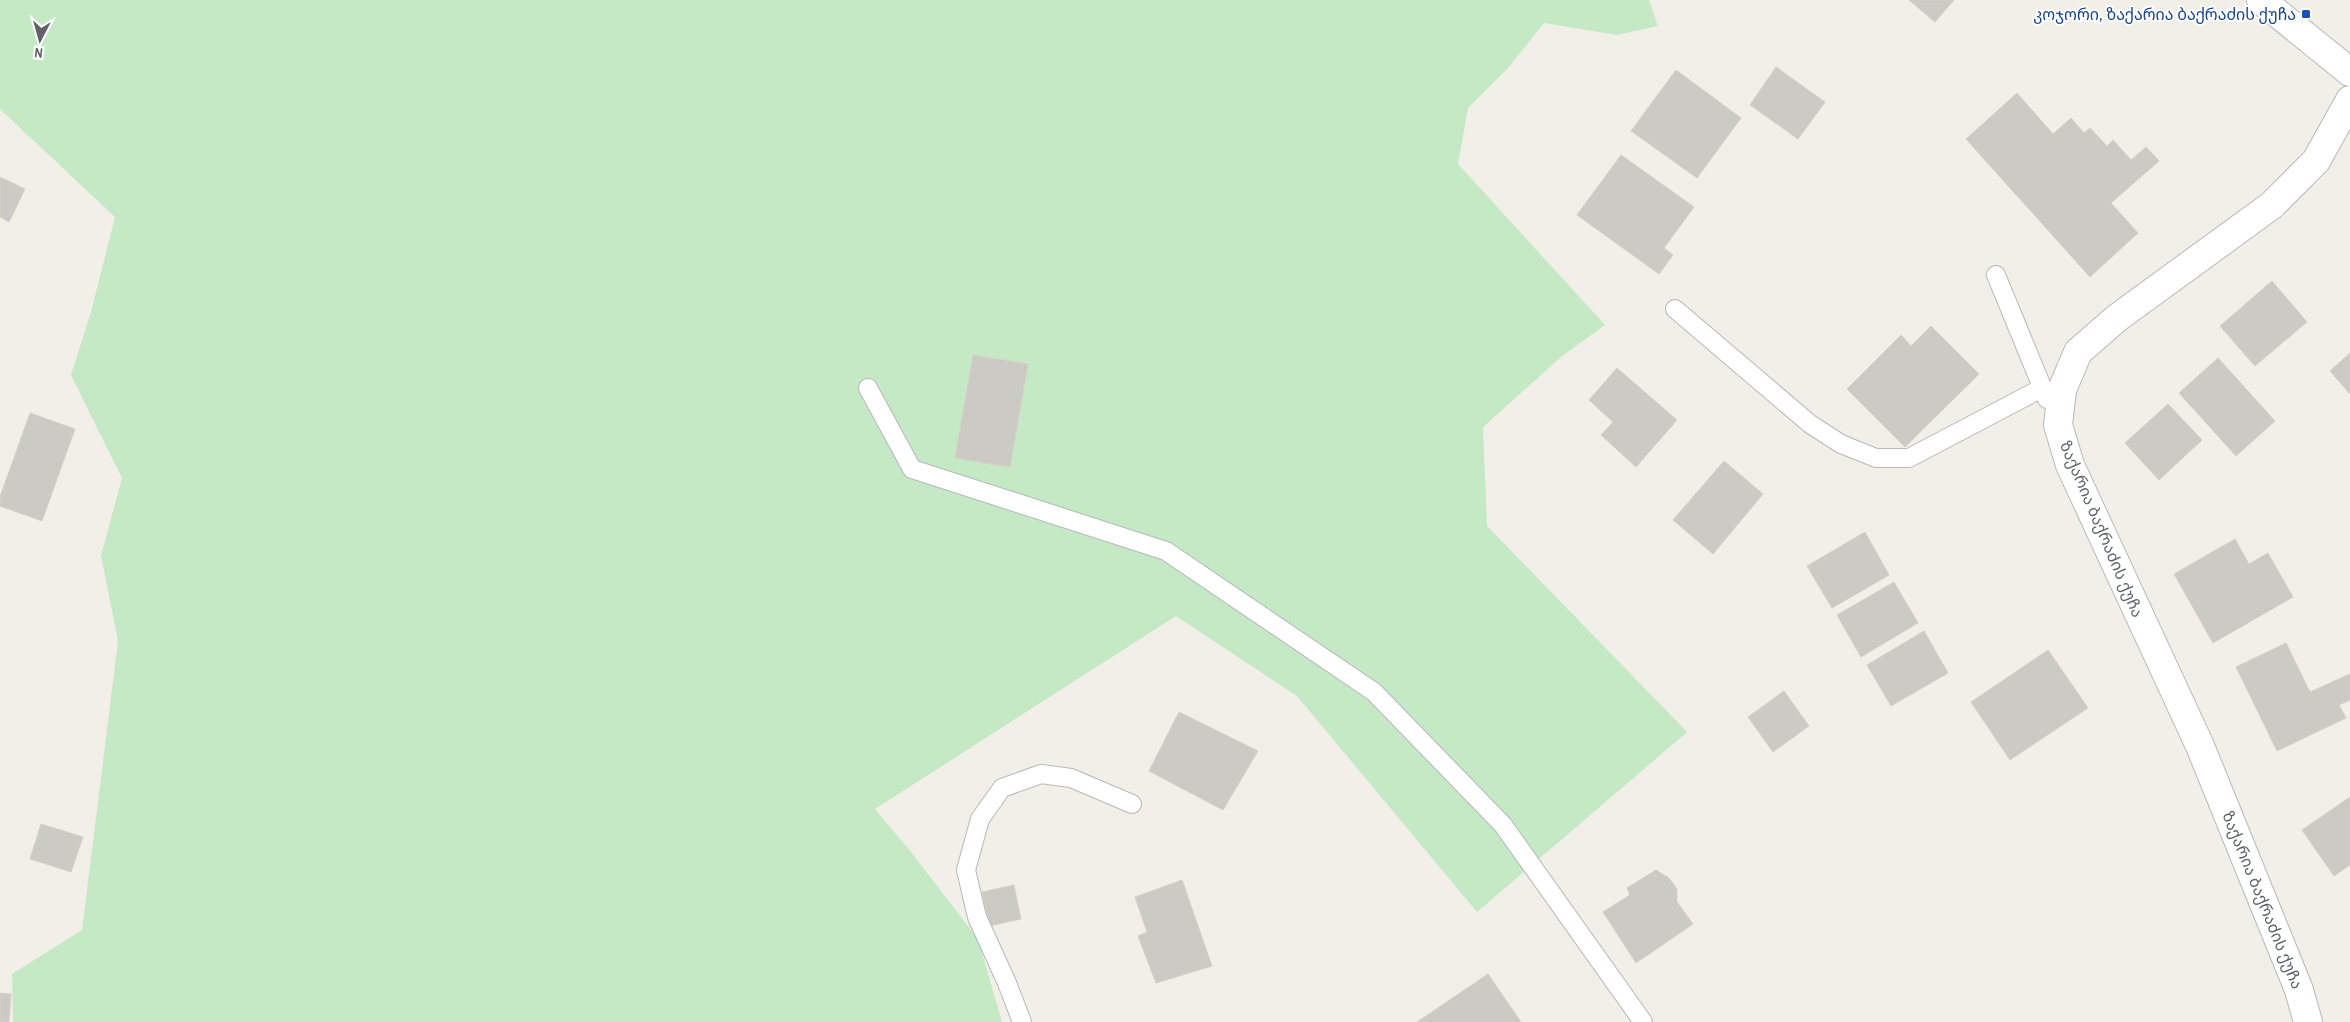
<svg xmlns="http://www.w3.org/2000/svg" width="2350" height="1022" font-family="'Archivo Narrow','Noto Sans Georgian',sans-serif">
<rect width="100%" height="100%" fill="#f1efe8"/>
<polygon fill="#c5e8c5" points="0,0 1649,0 1658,26 1617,35 1544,23 1508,68 1468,108 1458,164 1605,325 1562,356 1483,427 1487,526 1687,732 1477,912 1297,696 1176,616 875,809 911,852 978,939 1002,1022 13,1022 12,974 82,930 118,641 101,556 122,478 71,375 91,312 115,217 0,109"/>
<g fill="#cccac5" stroke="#d6d1c6">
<polygon points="1909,0 1954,0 1935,22"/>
<polygon points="1776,67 1825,102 1798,139 1750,105"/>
<polygon points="1676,70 1741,118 1697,178 1631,131"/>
<polygon points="2017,93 2053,134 2071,118 2084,133 2090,128 2107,146 2113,140 2131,160 2146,147 2159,161 2111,203 2138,233 2090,277 1966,139"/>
<polygon points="1621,155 1694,207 1664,248 1673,255 1659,274 1577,215"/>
<polygon points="0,177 25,189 9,222 0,217"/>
<polygon points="2272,281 2307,322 2255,366 2220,326"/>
<polygon points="1931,326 1979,374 1905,447 1847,389 1901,335 1911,346"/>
<polygon points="2350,353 2350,394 2330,371"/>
<polygon points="973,355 1028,364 1010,467 955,458"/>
<polygon points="2218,358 2275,421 2236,456 2179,393"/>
<polygon points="1617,368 1677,420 1636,467 1601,435 1613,422 1589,400"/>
<polygon points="2168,404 2202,440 2159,480 2125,443"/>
<polygon points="30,413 75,429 42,521 0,506 0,497"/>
<polygon points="1724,461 1763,494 1713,554 1673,520"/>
<polygon points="1865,532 1889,575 1832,608 1807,566"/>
<polygon points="2235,539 2249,564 2268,553 2293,597 2213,643 2174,574"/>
<polygon points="1894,582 1918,623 1861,657 1837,615"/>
<polygon points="1924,631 1948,673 1891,706 1867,665"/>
<polygon points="2286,643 2310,692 2350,674 2350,700 2339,705 2346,718 2277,751 2236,667"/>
<polygon points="2048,650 2088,708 2010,760 1971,702"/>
<polygon points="1784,691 1809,726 1773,752 1748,717"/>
<polygon points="1179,712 1258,751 1223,810 1149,771"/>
<polygon points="2350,797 2350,865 2334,876 2302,830"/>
<polygon points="41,824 83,837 71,872 30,859"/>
<polygon points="1656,870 1669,878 1677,889 1677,902 1693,924 1636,963 1603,912 1630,895 1627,888"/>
<polygon points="1182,880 1212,966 1156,983 1138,936 1147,932 1135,897"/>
<polygon points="1014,885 1021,919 990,926 982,892"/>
<polygon points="1488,974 1521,1022 1417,1022"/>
<polygon points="0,993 11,994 9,1022 0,1022"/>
</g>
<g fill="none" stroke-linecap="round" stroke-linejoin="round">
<defs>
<g id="lane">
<polyline points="1996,275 2047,399"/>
<polyline points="1675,309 1810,424 1841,444 1876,458 1909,458 2042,388"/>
<polyline points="868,388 912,469 1166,551 1374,692 1503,825 1643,1022"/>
<polyline points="1022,1022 1007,983 977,917 966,870 980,819 1002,788 1041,774 1071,778 1132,804"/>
</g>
<g id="street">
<polyline points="2261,0 2350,72"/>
<polyline points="2308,1022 2299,990 2200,746 2070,465 2058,425 2062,390 2078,352 2117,318 2272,205 2316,161 2350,100"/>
</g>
</defs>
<use href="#lane" stroke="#b5b8bc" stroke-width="20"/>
<use href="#street" stroke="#b5b8bc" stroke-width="30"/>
<use href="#lane" stroke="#fff" stroke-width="18"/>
<use href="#street" stroke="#fff" stroke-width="28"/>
</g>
<rect fill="#1a4fb4" stroke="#fff" stroke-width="2" x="2301" y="9" width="10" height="10" rx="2.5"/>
<g text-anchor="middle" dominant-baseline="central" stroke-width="4" stroke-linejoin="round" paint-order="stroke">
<g font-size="16" fill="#164399" stroke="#fff" text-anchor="end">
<text x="2296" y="14">კოჯორი, ზაქარია ბაქრაძის ქუჩა</text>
</g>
<g font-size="16" fill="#5f6368" stroke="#fff">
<text transform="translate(2102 529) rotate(67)">ზაქარია ბაქრაძის ქუჩა</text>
<text transform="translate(2263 900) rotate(68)">ზაქარია ბაქრაძის ქუჩა</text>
</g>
</g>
<g transform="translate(40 40) rotate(186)" stroke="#ffffff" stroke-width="4" paint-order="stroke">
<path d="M0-4L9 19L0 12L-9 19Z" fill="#5f6368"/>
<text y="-8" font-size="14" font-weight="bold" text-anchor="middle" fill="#5f6368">N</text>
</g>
</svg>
